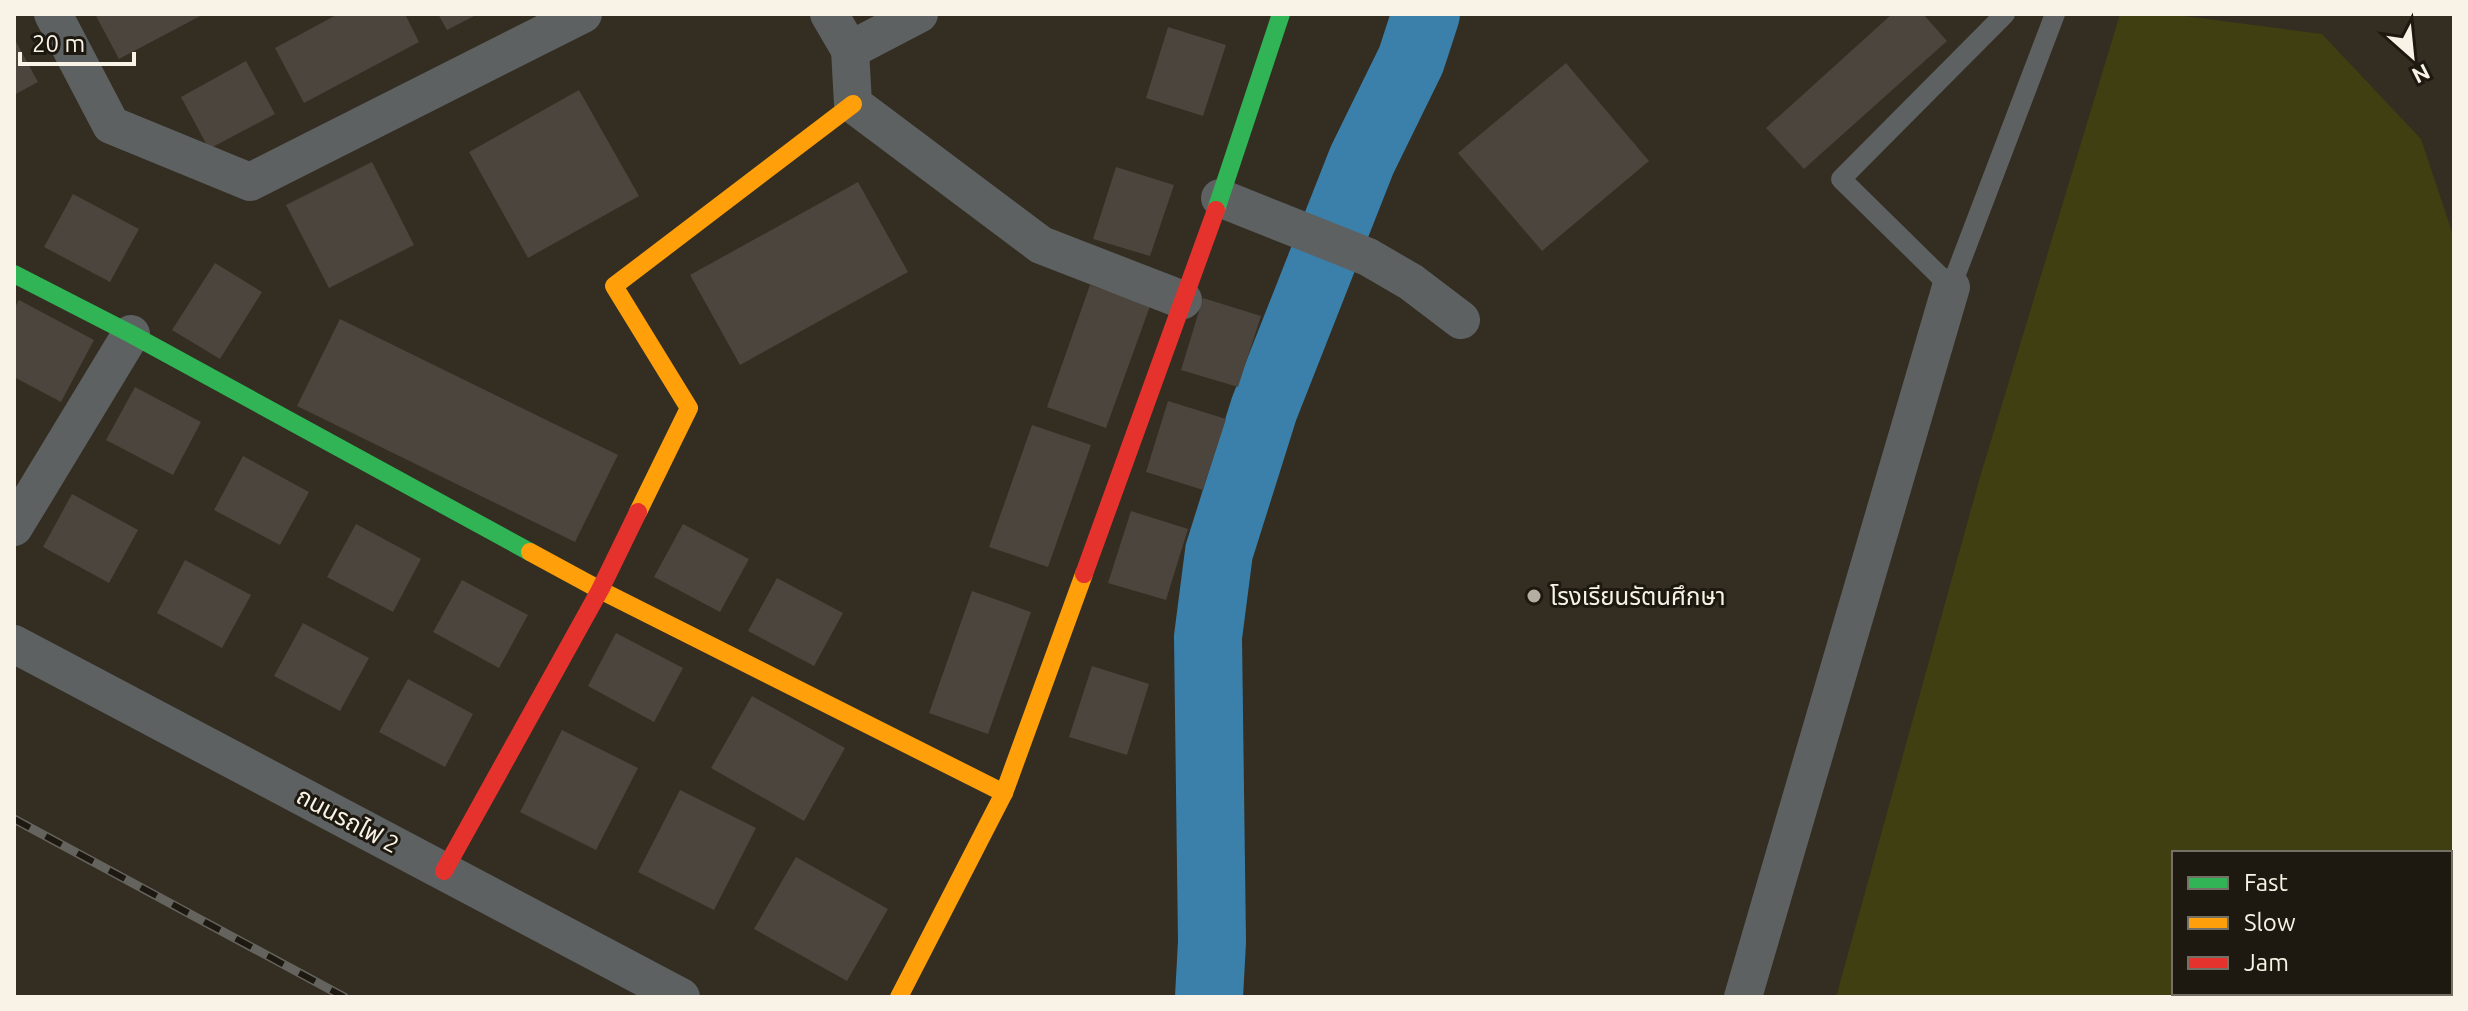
<svg xmlns="http://www.w3.org/2000/svg" width="2468" height="1011" font-family="Ubuntu,'Noto Sans Thai',sans-serif">
<rect width="100%" height="100%" fill="#332d22"/>
<polygon fill="#3f3f11" points="2120,14 2169,14 2322,34 2421,139 2454,238 2454,969 2450,980 2450,853 2174,853 2174,993 2445,993 2444,997 1836,997 1980,477"/>
<g fill="none" stroke-linecap="round" stroke-linejoin="round">
<polyline stroke="#3a80ab" stroke-width="68" points="1209,997 1212,942 1208,637 1219,552 1264,409 1362,160 1411,60 1426,14"/>
</g>
<g fill="#4b453d">
<polygon points="95,14 204,14 119,59"/>
<polygon points="338,14 405,14 419,42 304,103 275,48"/>
<polygon points="438,14 478,14 447,30"/>
<polygon points="1892,14 1923,14 1947,41 1804,169 1766,128"/>
<polygon points="1168,27 1226,45 1203,116 1146,98"/>
<polygon points="14,38 38,82 14,95"/>
<polygon points="246,61 275,114 209,149 181,97"/>
<polygon points="1566,63 1649,161 1542,251 1458,153"/>
<polygon points="579,90 639,196 528,258 469,152"/>
<polygon points="372,162 414,245 329,288 286,205"/>
<polygon points="1116,167 1174,185 1150,256 1093,239"/>
<polygon points="858,182 908,272 740,365 690,275"/>
<polygon points="73,194 139,229 110,282 44,247"/>
<polygon points="215,263 262,292 220,359 172,330"/>
<polygon points="1090,285 1150,306 1106,428 1047,407"/>
<polygon points="1203,298 1261,316 1238,387 1181,370"/>
<polygon points="19,300 94,340 61,402 14,377 14,309"/>
<polygon points="340,319 618,455 575,542 297,406"/>
<polygon points="135,387 201,422 173,475 106,440"/>
<polygon points="1168,401 1226,419 1203,490 1146,472"/>
<polygon points="1032,425 1091,445 1048,567 989,547"/>
<polygon points="243,456 309,492 280,545 214,510"/>
<polygon points="72,494 138,530 109,583 43,547"/>
<polygon points="1131,511 1188,529 1166,600 1108,583"/>
<polygon points="356,524 421,559 393,612 327,577"/>
<polygon points="683,524 749,559 720,612 654,577"/>
<polygon points="185,560 251,595 222,648 157,613"/>
<polygon points="777,578 843,613 814,666 748,631"/>
<polygon points="462,580 528,615 499,668 433,632"/>
<polygon points="972,591 1031,612 988,734 929,713"/>
<polygon points="303,623 369,658 340,711 274,676"/>
<polygon points="616,633 683,668 654,722 588,686"/>
<polygon points="1092,666 1149,684 1127,755 1069,737"/>
<polygon points="408,679 473,714 445,767 379,732"/>
<polygon points="752,696 845,748 804,821 711,768"/>
<polygon points="562,730 638,768 596,850 520,812"/>
<polygon points="680,790 756,828 714,910 638,872"/>
<polygon points="796,857 888,909 847,981 754,929"/>
</g>
<g fill="none" stroke-linecap="round" stroke-linejoin="round">
<polyline stroke="#5e6161" stroke-width="20" points="2005,14 1841,179 1951,287 2055,14"/>
<g stroke="#5e6161" stroke-width="38">
<polyline points="53,14 111,125 250,182 583,14"/>
<polyline points="829,14 850,50 853,104 1041,245 1183,300"/>
<polyline points="850,50 919,14"/>
<polyline points="1220,198 1368,257 1411,282 1461,320"/>
<polyline points="14,527 131,334"/>
<polyline points="14,644 681,997"/>
<polyline points="1743,997 1951,287"/>
</g>
<g stroke="#30b455" stroke-width="18">
<polyline points="1216,210 1281,14"/>
<polyline points="14,274 131,334 530,552"/>
</g>
<g stroke="#ff9f0a" stroke-width="18">
<polyline points="638,512 689,408 614,286 853,104"/>
<polyline points="530,552 600,590 1004,793"/>
<polyline points="899,997 1004,793 1084,574"/>
</g>
<g stroke="#e5322d" stroke-width="18">
<polyline points="1084,574 1216,210"/>
<polyline points="444,871 600,590 638,512"/>
</g>
<defs>
<polyline id="rail" points="14,819 344,997"/>
</defs>
<use href="#rail" stroke="#65635e" stroke-width="9"/>
<use href="#rail" stroke="#1d1910" stroke-width="6" stroke-dasharray="18" stroke-linecap="butt"/>
</g>
<circle fill="#b4aea2" stroke="#1d1910" stroke-width="3" cx="1534" cy="596" r="8"/>
<g text-anchor="middle" dominant-baseline="central" stroke-width="6" stroke-linejoin="round" paint-order="stroke">
<g font-size="24" fill="#f9f3e7" stroke="#1d1910" text-anchor="start">
<text x="1550" y="596">โรงเรียนรัตนศึกษา</text>
</g>
<g font-size="24" fill="#f9f3e7" stroke="#1d1910">
<text transform="translate(348 820) rotate(28)">ถนนรถไฟ 2</text>
</g>
</g>
<rect width="2468" height="1011" fill="none" stroke="#f9f3e7" stroke-width="32"/>
<rect x="2172" y="851" width="280" height="144" fill="#1d1910" stroke="#757066" stroke-width="2"/>
<rect x="2188" y="877" width="40" height="12" fill="#30b455" stroke="#757066" stroke-width="2"/>
<text x="2244" y="891" font-size="24" fill="#f9f3e7">Fast</text>
<rect x="2188" y="917" width="40" height="12" fill="#ff9f0a" stroke="#757066" stroke-width="2"/>
<text x="2244" y="931" font-size="24" fill="#f9f3e7">Slow</text>
<rect x="2188" y="957" width="40" height="12" fill="#e5322d" stroke="#757066" stroke-width="2"/>
<text x="2244" y="971" font-size="24" fill="#f9f3e7">Jam</text>
<g transform="translate(2412 56) rotate(153)" stroke="#1d1910" stroke-width="6" paint-order="stroke">
<path d="M0-6L14 30L0 20L-14 30Z" fill="#f9f3e7"/>
<text y="-12" font-size="22" font-weight="bold" text-anchor="middle" fill="#f9f3e7">N</text>
</g>
<path d="M20 52v12h114v-12" fill="none" stroke="#f9f3e7" stroke-width="4"/>
<text x="32" y="52" font-size="24" fill="#f9f3e7" stroke="#1d1910" stroke-width="6" paint-order="stroke">20 m</text>
</svg>
